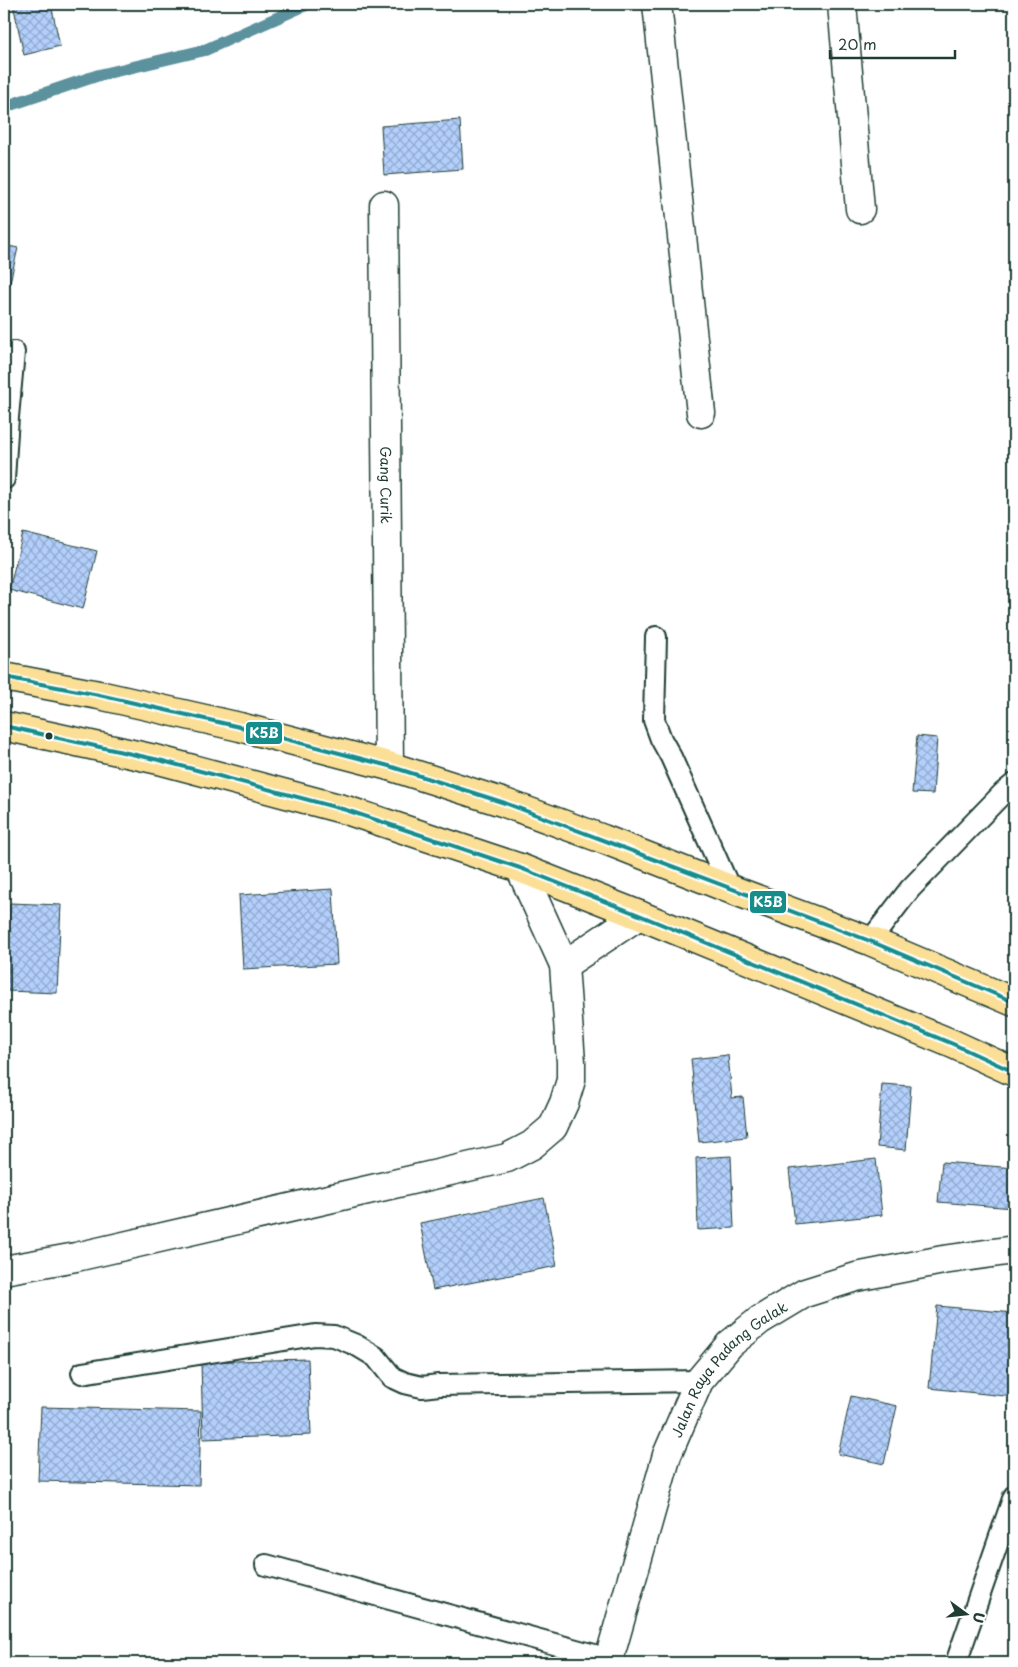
<svg xmlns="http://www.w3.org/2000/svg" width="1018" height="1667" font-family="'Playpen Sans',sans-serif">
<defs>
<pattern id="building-cross-hatch" width="8" height="8" patternUnits="userSpaceOnUse" patternTransform="scale(1.25)"><rect width="8" height="8" fill="#b3cffc"/><path d="M0 0l8 8M0 8l8-8" fill="none" stroke="#91a9cd"/></pattern>
</defs>
<rect width="100%" height="100%" fill="#fff"/>
<filter id="ink" filterUnits="userSpaceOnUse"><feTurbulence type="fractalNoise" baseFrequency=".02" numOctaves="2"/><feDisplacementMap in="SourceGraphic" scale="10" xChannelSelector="R" yChannelSelector="G"/><feConvolveMatrix kernelMatrix="1 2 1 2 8 2 1 2 1" color-interpolation-filters="sRGB"/></filter>
<g filter="url(#ink)">
<g fill="none" stroke-linecap="round" stroke-linejoin="round">
<polyline stroke="#5b919e" stroke-width="12" points="4,107 99,75 205,50 308,4"/>
</g>
<g fill="url(#building-cross-hatch)" stroke="#1f3d34">
<polygon points="13,4 51,4 60,46 24,55"/>
<polygon points="460,120 463,169 384,175 381,126"/>
<polygon points="4,245 18,248 4,308"/>
<polygon points="23,533 97,551 83,609 9,590"/>
<polygon points="917,736 937,738 933,794 912,793"/>
<polygon points="333,889 337,964 243,969 239,895"/>
<polygon points="10,903 61,905 57,993 7,991"/>
<polygon points="728,1055 732,1098 743,1097 747,1137 699,1142 691,1059"/>
<polygon points="882,1084 911,1086 906,1150 877,1147"/>
<polygon points="731,1156 734,1228 698,1230 696,1158"/>
<polygon points="876,1159 882,1215 795,1224 789,1169"/>
<polygon points="942,1162 1014,1168 1014,1208 938,1202"/>
<polygon points="544,1198 557,1266 433,1290 420,1223"/>
<polygon points="937,1306 1014,1313 1014,1397 929,1388"/>
<polygon points="308,1359 311,1435 203,1439 201,1362"/>
<polygon points="851,1396 897,1406 884,1464 838,1454"/>
<polygon points="41,1407 201,1411 199,1485 38,1481"/>
</g>
<g fill="none" stroke-linecap="round" stroke-linejoin="round">
<defs>
<g id="lane">
<polyline points="4,479 8,417 14,352"/>
<polyline points="656,637 654,720 661,739 671,757 730,889"/>
<polyline points="870,941 910,889 1003,793 1014,784"/>
<polyline points="82,1373 315,1335 334,1336 356,1345 376,1357 392,1377 405,1383 422,1387 439,1385 699,1381"/>
<polyline points="266,1565 609,1659"/>
<polyline points="956,1663 1014,1496"/>
</g>
<g id="street">
<polyline points="657,4 701,413"/>
<polyline points="842,4 860,209"/>
<path id="s1" d="M384,205L389,766"/>
<polyline points="520,868 564,965"/>
<polyline points="4,1270 76,1257 507,1158 532,1145 553,1127 564,1103 571,1080 571,1062 564,965 639,915"/>
<path id="s2" d="M608,1663L667,1455L699,1381L730,1344L760,1320L805,1293L856,1277L943,1260L1014,1250"/>
</g>
<g id="highway">
<polyline points="4,677 99,695 240,727 389,766 505,803 603,839 730,889 870,941 1014,1002"/>
<polyline points="4,726 159,760 346,810 520,868 639,915 953,1044 1014,1072"/>
</g>
</defs>
<use href="#lane" stroke="#1f3d34" stroke-width="24"/>
<use href="#street" stroke="#1f3d34" stroke-width="31"/>
<use href="#highway" stroke="#1f3d34" stroke-width="31"/>
<use href="#lane" stroke="#fff" stroke-width="20"/>
<use href="#street" stroke="#fff" stroke-width="28"/>
<use href="#highway" stroke="#fbdf96" stroke-width="28"/>
<defs>
<g id="bus-1">
<polyline points="4,677 99,695 240,727 389,766 505,803 870,941 1014,1002"/>
<polyline points="4,726 159,760 346,810 520,868 639,915 953,1044 1014,1072"/>
</g>
</defs>
<use href="#bus-1" stroke="#fff" stroke-width="8"/>
<use href="#bus-1" stroke="#158d8b" stroke-width="4"/>
</g>
</g>
<circle fill="#1f3d34" stroke="#fff" stroke-width="2" cx="49" cy="736" r="4.5"/>
<g text-anchor="middle" dominant-baseline="central" stroke-width="4.5" stroke-linejoin="round" paint-order="stroke">
<g font-size="14" fill="#1f3d34" stroke="#fff">
<text stroke="none"><textPath href="#s1" startOffset="280">Gang Curik</textPath></text>
<text stroke="none"><textPath href="#s2" startOffset="325">Jalan Raya Padang Galak</textPath></text>
</g>
</g>
<g stroke="#fff" stroke-width="2">
<rect x="245" y="721" width="38" height="24" rx="5" fill="#158d8b"/>
<rect x="749" y="890" width="38" height="24" rx="5" fill="#158d8b"/>
</g>
<g font-size="14" text-anchor="middle" font-weight="bold" fill="#fff">
<text x="264" y="738">K5B</text>
<text x="768" y="907">K5B</text>
</g>
<rect width="1018" height="1667" fill="none" stroke="#fff" stroke-width="20"/>
<rect x="10" y="10" width="998" height="1647" fill="none" stroke="#1f3d34" stroke-width="2" filter="url(#ink)"/>
<g transform="translate(966 1614) rotate(105)" stroke="#ffffff" stroke-width="4" paint-order="stroke">
<path d="M0-4L9 19L0 12L-9 19Z" fill="#1f3d34"/>
<text y="-8" font-size="14" font-weight="bold" text-anchor="middle" fill="#1f3d34">U</text>
</g>
<path d="M830 50v8h125v-8" fill="none" stroke="#1f3d34" stroke-width="2.5"/>
<text x="838" y="50" font-size="15" fill="#1f3d34" stroke="#ffffff" stroke-width="4" paint-order="stroke">20 m</text>
</svg>
